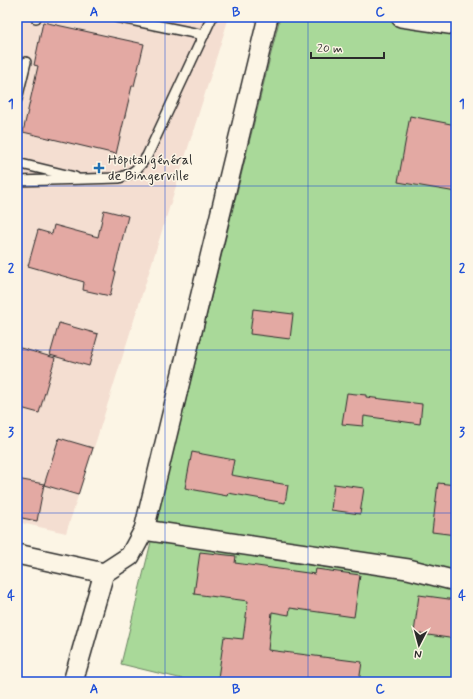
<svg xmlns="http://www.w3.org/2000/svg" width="473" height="699" font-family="Mynerve,sans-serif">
<rect width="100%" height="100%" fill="#fcf5e5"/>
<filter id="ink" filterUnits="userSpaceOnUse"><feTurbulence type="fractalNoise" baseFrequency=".025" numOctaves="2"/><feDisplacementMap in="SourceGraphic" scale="8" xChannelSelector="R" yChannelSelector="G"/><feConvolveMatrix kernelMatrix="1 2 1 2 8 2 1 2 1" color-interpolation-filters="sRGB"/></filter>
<g filter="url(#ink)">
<polygon fill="#f4ded1" points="17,17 229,17 97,438 66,533 17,522"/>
<polygon fill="#a9d999" stroke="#6a8262" points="280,17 387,17 456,31 456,682 195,682 121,664"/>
<g fill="#e3a9a3" stroke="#2b2b2b">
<polygon points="43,22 144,44 134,86 132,86 116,154 23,132 38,66 34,65"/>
<polygon points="410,116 456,125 456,192 398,182"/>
<polygon points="104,210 128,216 114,272 116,272 110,296 83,290 84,282 28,266 38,230 52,234 54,225 98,237"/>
<polygon points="253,309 293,314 290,339 250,334"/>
<polygon points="59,323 98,334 89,366 50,355"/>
<polygon points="17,347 55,358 39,413 17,407"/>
<polygon points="347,393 366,395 366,397 422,404 420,424 364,416 363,426 342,424"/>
<polygon points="59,438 93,448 78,495 44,485"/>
<polygon points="192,452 234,460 231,475 288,485 285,503 228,493 227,496 185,488"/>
<polygon points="17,479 44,484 37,521 17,517"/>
<polygon points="438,483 456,485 456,535 432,532"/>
<polygon points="334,484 364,488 360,514 331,510"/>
<polygon points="200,552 236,556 235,563 315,574 316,569 360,575 354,617 290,608 289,615 272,612 268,650 362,662 359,682 245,682 218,678 224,637 243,639 248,601 194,594"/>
<polygon points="419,595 456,600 456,639 414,633"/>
</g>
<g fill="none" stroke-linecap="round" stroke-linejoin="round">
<defs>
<g id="lane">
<polyline points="116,17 204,35"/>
<polyline points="36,18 36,17"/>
<polyline points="17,99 26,62"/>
<polyline points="17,163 75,177"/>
<path d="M17,181L119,178C134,173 138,169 147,156L212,17"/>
</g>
<g id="street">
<polyline points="401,17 456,25"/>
<polyline points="144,530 408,569 456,581"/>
<polyline points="17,554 104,573"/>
<polyline points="73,682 104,573 130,556 144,530 268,17"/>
</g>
</defs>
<use href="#lane" stroke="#2b2b2b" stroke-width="12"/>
<use href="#street" stroke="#2b2b2b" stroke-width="22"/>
<use href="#lane" stroke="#fcf5e5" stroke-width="9"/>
<use href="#street" stroke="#fcf5e5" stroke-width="19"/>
</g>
</g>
<path fill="none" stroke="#1d4ed8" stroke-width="1" stroke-opacity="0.55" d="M165,17V682M308,17V682M17,186H456M17,350H456M17,513H456"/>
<path fill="#1f6fb2" stroke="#fcf5e5" stroke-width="1.5" d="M97 162h4v4h4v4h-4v4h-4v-4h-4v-4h4z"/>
<g text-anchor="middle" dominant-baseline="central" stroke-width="3" stroke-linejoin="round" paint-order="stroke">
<g font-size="14" fill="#2b2b2b" stroke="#fcf5e5" text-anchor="start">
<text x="108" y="160">Hôpital général<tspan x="108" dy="16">de Bingerville</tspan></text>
</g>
</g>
<rect width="473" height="699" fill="none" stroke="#fcf5e5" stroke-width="44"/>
<g transform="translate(419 645) rotate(186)" stroke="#fcf5e5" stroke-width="3" paint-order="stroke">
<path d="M0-3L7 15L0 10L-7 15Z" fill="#2b2b2b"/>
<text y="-6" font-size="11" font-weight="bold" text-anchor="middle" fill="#2b2b2b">N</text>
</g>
<path d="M311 52v6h73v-6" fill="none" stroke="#2b2b2b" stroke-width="2"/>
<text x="317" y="52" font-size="12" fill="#2b2b2b" stroke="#fcf5e5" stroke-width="3" paint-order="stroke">20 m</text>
<rect x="22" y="22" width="429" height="655" fill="none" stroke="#1d4ed8" stroke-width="1.5"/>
<g font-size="13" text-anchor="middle" font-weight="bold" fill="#1d4ed8">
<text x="94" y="16">A</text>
<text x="236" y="16">B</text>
<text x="380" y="16">C</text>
<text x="11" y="108">1</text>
<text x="462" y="108">1</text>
<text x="11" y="272">2</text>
<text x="462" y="272">2</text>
<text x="11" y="436">3</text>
<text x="462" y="436">3</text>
<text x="11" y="600">4</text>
<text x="462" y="600">4</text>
<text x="94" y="693">A</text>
<text x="236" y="693">B</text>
<text x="380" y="693">C</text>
</g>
</svg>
